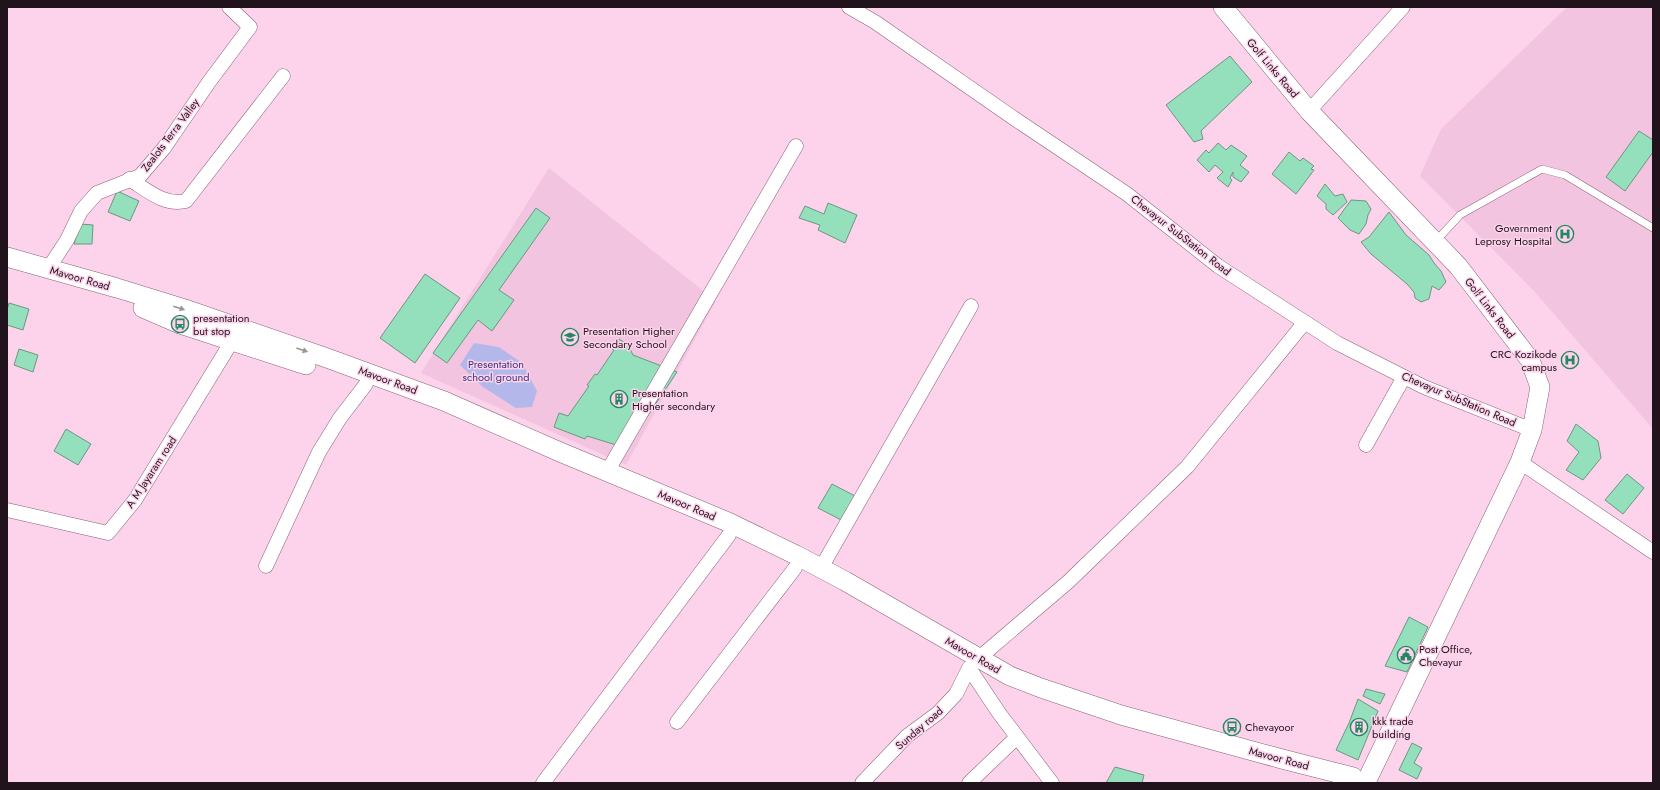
<svg xmlns="http://www.w3.org/2000/svg" width="1660" height="790" font-family="Jost,sans-serif">
<rect width="100%" height="100%" fill="#fcd3eb"/>
<g fill="#f3c4df">
<polygon points="1567,7 1653,7 1653,429 1535,292 1420,176 1441,129"/>
<polygon points="549,168 716,301 626,465 421,373"/>
</g>
<polygon fill="#b4b7ea" points="474,343 499,347 522,363 537,391 532,407 516,408 483,387 460,365"/>
<g fill="#95e0bc" stroke="#6d9682">
<polygon points="1230,56 1252,82 1201,131 1203,139 1194,142 1166,105"/>
<polygon points="1639,131 1653,140 1653,152 1625,191 1606,177"/>
<polygon points="1218,143 1226,150 1231,145 1247,156 1240,165 1249,172 1241,182 1233,177 1233,172 1230,178 1232,180 1228,187 1217,178 1223,172 1215,165 1209,172 1197,160 1206,150 1209,153"/>
<polygon points="1289,152 1300,161 1303,158 1314,166 1311,169 1314,170 1296,194 1272,174"/>
<polygon points="1325,184 1335,196 1343,194 1347,202 1333,215 1326,209 1326,204 1317,196"/>
<polygon points="117,191 139,201 130,221 108,212"/>
<polygon points="1351,200 1366,201 1371,209 1368,215 1366,224 1359,234 1350,230 1338,218"/>
<polygon points="828,203 857,215 845,243 818,230 820,225 799,218 805,206 824,214"/>
<polygon points="536,208 550,218 499,290 514,300 492,331 478,320 447,363 433,353"/>
<polygon points="1389,212 1406,235 1429,255 1434,263 1441,271 1446,282 1439,290 1432,286 1429,299 1421,302 1415,298 1414,292 1407,284 1371,254 1361,242 1369,237"/>
<polygon points="80,224 93,225 92,244 74,244"/>
<polygon points="425,274 460,298 415,363 380,338"/>
<polygon points="9,303 29,309 23,330 7,325 7,310"/>
<polygon points="619,339 628,345 633,355 677,372 626,448 587,436 585,439 554,427 559,413 568,416 589,386 587,385 595,374 597,375 614,350 612,349"/>
<polygon points="19,349 38,355 33,372 14,365"/>
<polygon points="1576,424 1598,441 1601,458 1583,480 1566,470 1579,452 1567,441"/>
<polygon points="66,429 91,444 78,465 54,451"/>
<polygon points="1627,474 1644,488 1623,514 1605,500"/>
<polygon points="832,484 859,498 845,522 818,508"/>
<polygon points="1409,617 1428,627 1407,672 1385,666"/>
<polygon points="1366,689 1385,694 1380,704 1363,696"/>
<polygon points="1358,699 1378,711 1358,760 1336,750 1349,723"/>
<polygon points="1412,743 1422,748 1414,763 1422,768 1417,779 1399,770"/>
<polygon points="1115,767 1144,775 1142,783 1106,783"/>
</g>
<g fill="none" stroke-linecap="round" stroke-linejoin="round">
<defs>
<polyline id="lane" points="1435,242 1460,215 1542,169 1565,175 1653,228"/>
<g id="street">
<polyline points="849,7 875,22 1015,119 1127,194 1218,266 1337,343 1424,387 1532,430"/>
<polyline points="1309,111 1403,7"/>
<path d="M129,179C147,190 164,206 186,201L283,76"/>
<polyline points="48,269 67,240 81,211 97,193 140,176 164,148 209,82 250,27 229,7"/>
<polyline points="1366,445 1404,377"/>
<polyline points="1520,462 1653,552"/>
<polyline points="607,472 796,146"/>
<polyline points="7,510 108,533 135,500 232,341"/>
<polyline points="266,566 319,452 340,418 366,384"/>
<polyline points="821,568 971,306"/>
<polyline points="979,658 1068,582 1187,467 1305,322"/>
<polyline points="677,722 795,568"/>
<polyline points="543,783 729,535"/>
<polyline points="862,783 907,736 938,713 956,694 969,668 999,713 1052,783"/>
<polyline points="969,783 1017,737"/>
</g>
<g id="secondary">
<polyline points="1223,7 1309,111 1458,266 1530,360 1540,387 1532,430 1520,462 1368,778"/>
<polyline points="7,257 117,288 185,309 327,358 444,401 560,452 728,522 796,555 845,581 1010,676 1041,688 1121,715 1282,759 1353,777"/>
<polyline points="143,308 180,324 306,365"/>
</g>
</defs>
<use href="#lane" stroke="#876378" stroke-width="8"/>
<use href="#street" stroke="#876378" stroke-width="15"/>
<use href="#secondary" stroke="#876378" stroke-width="20"/>
<use href="#lane" stroke="#fff" stroke-width="7"/>
<use href="#street" stroke="#fff" stroke-width="14"/>
<use href="#secondary" stroke="#fff" stroke-width="19"/>
</g>
<defs><path id="oneway-solid" d="M-6-.8H1V-3.2L6.5 0L1 3.2V.8H-6Z"/></defs>
<g fill="#9b9598">
<use href="#oneway-solid" transform="translate(179 308) rotate(17)"/>
<use href="#oneway-solid" transform="translate(302 350) rotate(19)"/>
</g>
<defs>
<symbol id="hospital-ring" viewBox="-11 -11 22 22"><circle r="9.5" fill="#fcd3eb" stroke="#248761" stroke-width="1.5"/><path d="M-5-5h3v3.5h4V-5h3V5h-3V1.5h-4V5h-3Z" fill="#248761"/></symbol>
<symbol id="bus-ring" viewBox="-11 -11 22 22"><circle r="9.5" fill="#fcd3eb" stroke="#248761" stroke-width="1.5"/><path d="M-5-6H5V4H4V6H2V4H-2V6H-4V4H-5ZM-3.5-4V0h7V-4ZM-3.5 1.2v1.5H-2V1.2ZM2 1.2v1.5H3.5V1.2Z" fill="#248761"/></symbol>
<symbol id="school-ring" viewBox="-11 -11 22 22"><circle r="9.5" fill="#fcd3eb" stroke="#248761" stroke-width="1.5"/><path d="M0-5L7-2L0 1L-7-2ZM-4 1L0 2.5L4 1V4Q0 6-4 4Z" fill="#248761"/></symbol>
<symbol id="building-ring" viewBox="-11 -11 22 22"><circle r="9.5" fill="#fcd3eb" stroke="#248761" stroke-width="1.5"/><path d="M-4-6H4V6H1V3H-1V6H-4ZM-2.5-4.3h1.7v1.8h-1.7ZM.8-4.3h1.7v1.8H.8ZM-2.5-1h1.7V.8h-1.7ZM.8-1h1.7V.8H.8Z" fill="#248761"/></symbol>
<symbol id="civic-ring" viewBox="-11 -11 22 22"><circle r="9.5" fill="#fcd3eb" stroke="#248761" stroke-width="1.5"/><path d="M-.6-6.5H3V-4.5H.6V-3L4-1V1h2V6H-6V1h2V-1L-.6-3ZM-1.2 2.5V6h2.4V2.5Z" fill="#248761"/></symbol>
</defs>
<g fill-rule="evenodd">
<use href="#hospital-ring" x="1555" y="224" width="20" height="20"/>
<use href="#bus-ring" x="170" y="314" width="20" height="20"/>
<use href="#school-ring" x="560" y="327" width="20" height="20"/>
<use href="#hospital-ring" x="1560" y="350" width="20" height="20"/>
<use href="#building-ring" x="609" y="389" width="20" height="20"/>
<use href="#civic-ring" x="1396" y="645" width="20" height="20"/>
<use href="#bus-ring" x="1222" y="717" width="20" height="20"/>
<use href="#building-ring" x="1349" y="717" width="20" height="20"/>
</g>
<g text-anchor="middle" dominant-baseline="central" stroke-width="3" stroke-linejoin="round" paint-order="stroke">
<g font-size="11" fill="#20131b" stroke="#fcd3eb">
<text transform="translate(1273 68) rotate(50)">Golf Links Road</text>
<text transform="translate(170 135) rotate(-53)">Zealots Terra Valley</text>
<text transform="translate(1181 235) rotate(38)">Chevayur SubStation Road</text>
<text transform="translate(80 278) rotate(16)">Mavoor Road</text>
<text transform="translate(1490 308) rotate(52)">Golf Links Road</text>
<text transform="translate(388 380) rotate(20)">Mavoor Road</text>
<text transform="translate(1459 399) rotate(23)">Chevayur SubStation Road</text>
<text transform="translate(151 472) rotate(-57)">A M Jayaram road</text>
<text transform="translate(687 505) rotate(23)">Mavoor Road</text>
<text transform="translate(973 655) rotate(30)">Mavoor Road</text>
<text transform="translate(919 728) rotate(-41)">Sunday road</text>
<text transform="translate(1279 758) rotate(15)">Mavoor Road</text>
</g>
<g font-size="11" fill="#20131b" stroke="#fcd3eb" text-anchor="start">
<text x="1552" y="228" text-anchor="end">Government<tspan x="1552" dy="13">Leprosy Hospital</tspan></text>
<text x="193" y="318">presentation<tspan x="193" dy="13">but stop</tspan></text>
<text x="583" y="331">Presentation Higher<tspan x="583" dy="13">Secondary School</tspan></text>
<text x="1557" y="354" text-anchor="end">CRC Kozikode<tspan x="1557" dy="13">campus</tspan></text>
<text x="632" y="393">Presentation<tspan x="632" dy="13">Higher secondary</tspan></text>
<text x="1419" y="649">Post Office,<tspan x="1419" dy="13">Chevayur</tspan></text>
<text x="1372" y="721">kkk trade<tspan x="1372" dy="13">building</tspan></text>
<text x="1245" y="727">Chevayoor</text>
</g>
<g font-size="11" fill="#3b357f" stroke="#fcd3eb">
<text x="496" y="364">Presentation<tspan x="496" dy="13">school ground</tspan></text>
</g>
</g>
<rect width="1660" height="790" fill="none" stroke="#20131b" stroke-width="16"/>
</svg>
